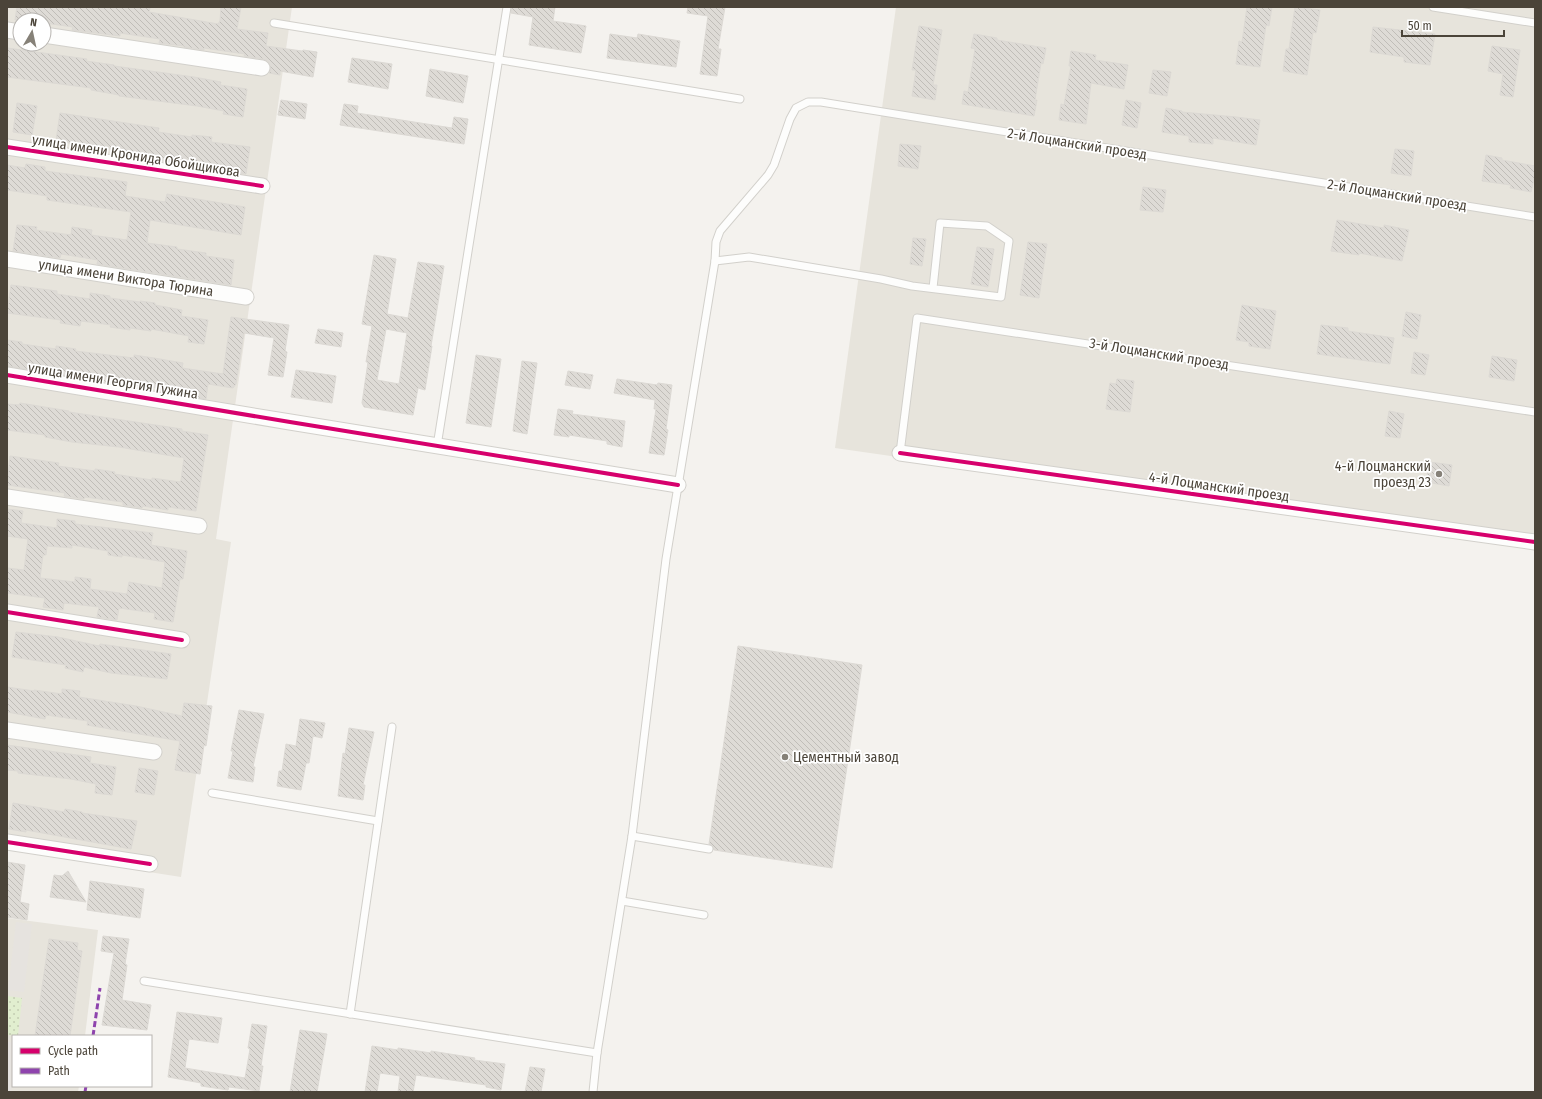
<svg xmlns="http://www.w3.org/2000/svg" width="1542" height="1099" font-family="'Fira Sans Condensed',sans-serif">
<defs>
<pattern id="park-dots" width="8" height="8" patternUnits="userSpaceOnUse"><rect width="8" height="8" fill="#e1eecf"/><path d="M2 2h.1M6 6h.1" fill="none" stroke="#c3cdb2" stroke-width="1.8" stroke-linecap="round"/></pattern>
<pattern id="building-back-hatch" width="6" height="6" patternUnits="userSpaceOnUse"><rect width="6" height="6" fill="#dedbd6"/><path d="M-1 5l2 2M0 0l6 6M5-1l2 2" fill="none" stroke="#c0bdb8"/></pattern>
</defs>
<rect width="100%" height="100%" fill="#f4f2ee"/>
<g fill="#e7e4dc" fill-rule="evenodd">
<path d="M7,7H292L216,539L231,542L181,877L7,850ZM20,20H44V44H20Z"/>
<polygon points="896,7 1535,7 1535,548 835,448"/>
<polygon points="7,918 98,930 85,1036 13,1036 13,1086 79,1086 78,1092 7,1092"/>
</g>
<polygon fill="url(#park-dots)" points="7,996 22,998 18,1036 7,1035"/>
<g fill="#e6e3df">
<polygon points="16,922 32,924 24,992 8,990"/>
<polygon points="7,1042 13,1042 13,1080 11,1092 7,1092"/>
</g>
<g fill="url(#building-back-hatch)" stroke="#dcd9d4" fill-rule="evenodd">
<polygon points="17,7 140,7 150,8 149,12 218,24 220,21 221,7 241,7 237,29 268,33 266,46 302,51 303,50 317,52 313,77 280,71 280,75 269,73 271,69 268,61 263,59 244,56 245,54 204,48 204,50 184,47 184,46 159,43 160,39 120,33 120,36 72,30 73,27 45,23 46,20 15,20"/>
<polygon points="512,7 555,7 553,21 586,26 581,53 529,45 533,17 511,13"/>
<polygon points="688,7 725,7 718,49 721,49 717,76 700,74 708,16 687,13"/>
<polygon points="1247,7 1272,7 1269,26 1266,25 1260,67 1236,64 1239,41 1242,42"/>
<polygon points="1295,7 1320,10 1316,33 1313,32 1307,75 1283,71 1286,49 1289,49"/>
<polygon points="919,26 942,30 933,85 937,85 935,100 912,96 916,70 912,70"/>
<polygon points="1373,27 1435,34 1430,65 1404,62 1404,57 1370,52"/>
<polygon points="610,34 637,38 638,34 680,41 676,67 607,58"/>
<polygon points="974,34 997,38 997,40 1046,48 1043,64 1041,63 1035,100 1037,100 1034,116 962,104 964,91 968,92 975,49 971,48"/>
<polygon points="1492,46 1520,50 1513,97 1500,95 1503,74 1488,71"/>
<polygon points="7,48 87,59 86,61 114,65 114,66 194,77 221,82 220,85 247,89 243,117 223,114 224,111 197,106 119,96 119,95 91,90 91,88 7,77"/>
<polygon points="1071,51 1096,55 1095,60 1128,65 1124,89 1091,83 1086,124 1059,120 1061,104 1064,105 1071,66 1069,66"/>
<polygon points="352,58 392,64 388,89 348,82"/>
<polygon points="430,69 468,76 463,103 426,96"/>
<polygon points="1153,70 1171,72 1167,96 1149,93"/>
<polygon points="281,100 307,104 305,119 278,115"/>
<polygon points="1126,100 1141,103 1137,128 1122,125"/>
<polygon points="17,103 37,106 32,135 13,132"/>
<polygon points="344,104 358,106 357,113 452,128 454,117 468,119 464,144 340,125"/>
<polygon points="1166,108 1182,111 1182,112 1236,117 1260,120 1256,145 1213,138 1213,144 1189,142 1189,136 1162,132"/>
<polygon points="60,113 159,128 158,132 192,137 192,135 212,137 211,142 250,147 246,174 226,171 226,169 182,162 182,164 162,161 162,157 56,141"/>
<polygon points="900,144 921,146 918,169 898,166"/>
<polygon points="1395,149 1414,151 1411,176 1391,173"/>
<polygon points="1486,155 1502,158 1502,160 1535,166 1535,174 1531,192 1510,188 1511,185 1482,181"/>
<polygon points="26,164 45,167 45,171 127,182 125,196 165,202 167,194 245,207 241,235 150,220 147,243 177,247 177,249 206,253 206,256 234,260 231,285 97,264 98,260 61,254 60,258 13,251 17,225 37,227 36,230 71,235 72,227 92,230 91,235 127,240 131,212 47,200 47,196 7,190 7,165 25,168"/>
<polygon points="1143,187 1166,190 1163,212 1140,210"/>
<polygon points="1337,220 1384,228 1384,225 1409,230 1402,261 1359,253 1359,255 1331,251"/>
<polygon points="913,238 926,239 922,266 910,264"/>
<polygon points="1028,242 1047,244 1039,298 1020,295"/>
<polygon points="977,247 994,249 988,287 971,284"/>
<path d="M374,255L396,259L387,314L408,318L418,262L444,266L431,346H432L425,390L418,388L413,415L364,407L362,403L368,362H366L372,326L362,324ZM386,329L407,333L399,384L377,380Z"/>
<polygon points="11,285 57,291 57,294 90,299 90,293 110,296 110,298 140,302 140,301 155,303 155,305 182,310 181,316 208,320 204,344 188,342 189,336 151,329 151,331 130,328 130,330 110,327 111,325 81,321 80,326 60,323 61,320 7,313"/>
<polygon points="1242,305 1276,311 1270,349 1249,346 1249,342 1236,340"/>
<polygon points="1406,312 1421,315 1417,339 1402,336"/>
<polygon points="231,317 289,325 285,351 287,352 283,377 268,375 274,338 244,333 236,384 233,388 208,384 206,399 186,396 187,393 159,388 124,383 123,385 7,366 7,340 22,342 22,344 56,349 56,346 76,349 75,351 134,358 134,355 154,358 183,363 182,368 223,374"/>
<polygon points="1321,325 1348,328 1348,331 1394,338 1390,364 1317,354"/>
<polygon points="318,329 343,333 341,347 315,343"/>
<polygon points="1414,352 1429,355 1425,375 1411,373"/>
<polygon points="476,355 501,359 491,427 466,423"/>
<polygon points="1492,356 1517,360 1514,381 1489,377"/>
<polygon points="522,361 537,363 527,434 513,431"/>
<polygon points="296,370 336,376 332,403 291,397"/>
<polygon points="568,371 593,375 590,389 565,385"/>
<polygon points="617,379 657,385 658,383 672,385 666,429 668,430 664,455 649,453 656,409 654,409 655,400 614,393"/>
<polygon points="1117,379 1134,381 1130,412 1106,409 1110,383 1116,384"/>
<polygon points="20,403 69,411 69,412 182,429 182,431 208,435 196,511 168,507 168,510 143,506 142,508 123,505 123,502 85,497 84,499 64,496 65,493 7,485 10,456 59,463 58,466 95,471 95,469 115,472 114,474 152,480 152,478 180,482 181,480 184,458 119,447 72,442 45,437 45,435 7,430 7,404 19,405"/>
<polygon points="558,409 573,411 572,414 625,421 622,447 607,444 607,441 569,435 569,437 554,435"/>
<polygon points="1389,411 1404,414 1400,438 1385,436"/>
<polygon points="1429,462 1452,465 1449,486 1426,482"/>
<path d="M7,509L23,511L21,523L57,528V519L75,521V524L153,533L151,545L187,551L183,579H180L173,622L154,619L155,613L119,608L117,620L97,617L99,607L64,603L63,610L43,607L45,598L7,593V568L24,570L28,539L7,536ZM72,545L108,551V555L122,557V555L165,562L162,588L129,582L127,594L90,589L91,579L75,577V582L40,578L43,555H46L47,546L72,548Z"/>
<polygon points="16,632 58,637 99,646 100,644 171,654 167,679 111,673 84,667 83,672 65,668 66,665 12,657"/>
<polygon points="738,646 862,665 832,868 714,850 712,845 709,844"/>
<polygon points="7,687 34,691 34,690 62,694 62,689 80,691 79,697 136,706 182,716 184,703 212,706 206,746 204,745 200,774 175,770 180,741 87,725 88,721 46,715 45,719 7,712"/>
<polygon points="239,710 264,714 253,767 255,767 253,782 228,778 233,751 231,751"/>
<polygon points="300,719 325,723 322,738 313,736 309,763 306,763 301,790 277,786 279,771 282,771 286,744 296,746"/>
<polygon points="349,728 374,732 363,785 365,785 363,800 338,796 343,753 345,754"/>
<polygon points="7,745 91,757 90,763 116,767 112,795 95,793 96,784 71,779 18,773 18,771 7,770"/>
<polygon points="139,768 158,771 154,795 135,792"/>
<polygon points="13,803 64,812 65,809 82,812 82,813 137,821 131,849 26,830 26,832 9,829"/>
<polygon points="7,862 25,865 20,902 29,904 27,920 7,917"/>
<polygon points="68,871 86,902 50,897 54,875 62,876"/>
<polygon points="90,881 144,889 140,918 87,910"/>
<polygon points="103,936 129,939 125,964 127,965 122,1000 151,1005 147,1030 102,1025 114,953 101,951"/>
<polygon points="49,939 78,943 77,950 82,951 70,1036 35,1036"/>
<polygon points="177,1012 222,1018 218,1043 189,1039 185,1068 245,1078 250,1049 248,1048 252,1024 267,1026 261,1066 263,1066 259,1091 229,1087 228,1090 201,1086 201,1083 168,1077"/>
<polygon points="300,1030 327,1034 317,1092 290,1092"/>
<polygon points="372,1046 398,1050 398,1048 431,1053 431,1051 475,1058 474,1060 505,1064 501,1090 486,1087 486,1085 416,1075 413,1092 398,1092 400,1076 380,1073 377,1092 365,1092"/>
<polygon points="530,1067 545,1069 541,1092 525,1092"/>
</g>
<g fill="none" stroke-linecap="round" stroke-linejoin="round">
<defs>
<g id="lane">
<polyline points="1433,7 1535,23"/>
<polyline points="274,23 740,99"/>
<polyline points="715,261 749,257 881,279 912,286 1001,297 1009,241 987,226 940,223 933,288"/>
<polyline points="437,446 507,7"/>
<polyline points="900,453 917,318 1535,412"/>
<polyline points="212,793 378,821"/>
<polyline points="632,836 709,849"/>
<polyline points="622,901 704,915"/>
<polyline points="144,981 597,1053"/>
<polyline points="350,1014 392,727"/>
<polyline points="593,1092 597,1053 632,836 666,559 715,261 716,242 720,231 768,175 774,165 790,119 796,108 808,102 821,102 1535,217"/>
</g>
<g id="street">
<polyline points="7,30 20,32"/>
<polyline points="44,35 262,68"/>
<polyline points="7,147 262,186"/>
<polyline points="7,259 246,297"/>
<polyline points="7,375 290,422 678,485"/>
<polyline points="900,453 1535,542"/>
<polyline points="7,497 199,526"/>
<polyline points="7,612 182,640"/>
<polyline points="7,730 154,752"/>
<polyline points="7,842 150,864"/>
</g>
</defs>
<use href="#lane" stroke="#d2d0cb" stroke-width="9"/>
<use href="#street" stroke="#d2d0cb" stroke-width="17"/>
<use href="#lane" stroke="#fdfdfc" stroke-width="7"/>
<use href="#street" stroke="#fdfdfc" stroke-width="15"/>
<g stroke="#8e44ad" stroke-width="3" stroke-dasharray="6 3" stroke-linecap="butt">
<polyline points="93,1036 100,988"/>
<polyline points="85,1092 86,1086"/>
</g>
<defs>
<g id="cycleway">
<polyline points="7,147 262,186"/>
<polyline points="7,375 290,422 678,485"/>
<polyline points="900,453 1535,542"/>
<polyline points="7,612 182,640"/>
<polyline points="7,842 150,864"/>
</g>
</defs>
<use href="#cycleway" stroke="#fff" stroke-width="6"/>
<use href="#cycleway" stroke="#d6006c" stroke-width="4"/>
</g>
<g fill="#868178" stroke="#fff" stroke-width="1.5">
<circle cx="1439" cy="474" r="4"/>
<circle cx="785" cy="757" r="4"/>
</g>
<g text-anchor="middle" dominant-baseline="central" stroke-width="3.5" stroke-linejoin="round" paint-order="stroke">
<g font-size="14" fill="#4b4439" stroke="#fff">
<text transform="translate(1077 144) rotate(9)">2-й Лоцманский проезд</text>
<text transform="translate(136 156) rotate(9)">улица имени Кронида Обойщикова</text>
<text transform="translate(1397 195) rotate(9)">2-й Лоцманский проезд</text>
<text transform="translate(126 278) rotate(9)">улица имени Виктора Тюрина</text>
<text transform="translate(1159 354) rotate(9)">3-й Лоцманский проезд</text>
<text transform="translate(113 381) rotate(9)">улица имени Георгия Гужина</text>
<text transform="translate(1219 487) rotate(8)">4-й Лоцманский проезд</text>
</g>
<g font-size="14" fill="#4b4439" stroke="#fff" text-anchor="end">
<text x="1431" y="466">4-й Лоцманский<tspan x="1431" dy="16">проезд 23</tspan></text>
<text x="793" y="757" text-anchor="start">Цементный завод</text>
</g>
</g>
<rect width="1542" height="1099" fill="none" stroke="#4b4439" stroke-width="16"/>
<rect x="12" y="1035" width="140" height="52" fill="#ffffff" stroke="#b7b4b0"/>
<rect x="20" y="1048" width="20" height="6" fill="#d6006c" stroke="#b7b4b0"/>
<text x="48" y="1055" font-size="12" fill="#4b4439">Cycle path</text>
<rect x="20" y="1068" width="20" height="6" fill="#8e44ad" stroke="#b7b4b0"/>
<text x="48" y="1075" font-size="12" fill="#4b4439">Path</text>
<g transform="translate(32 32) rotate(9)"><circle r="19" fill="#ffffff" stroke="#b7b4b0"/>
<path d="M0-3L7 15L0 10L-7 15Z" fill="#868178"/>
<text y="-6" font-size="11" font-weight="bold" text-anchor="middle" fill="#4b4439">N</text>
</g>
<path d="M1402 30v6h102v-6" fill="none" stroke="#4b4439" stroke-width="2"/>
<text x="1408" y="30" font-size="12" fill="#4b4439" stroke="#ffffff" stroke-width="3" paint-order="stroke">50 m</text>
</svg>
